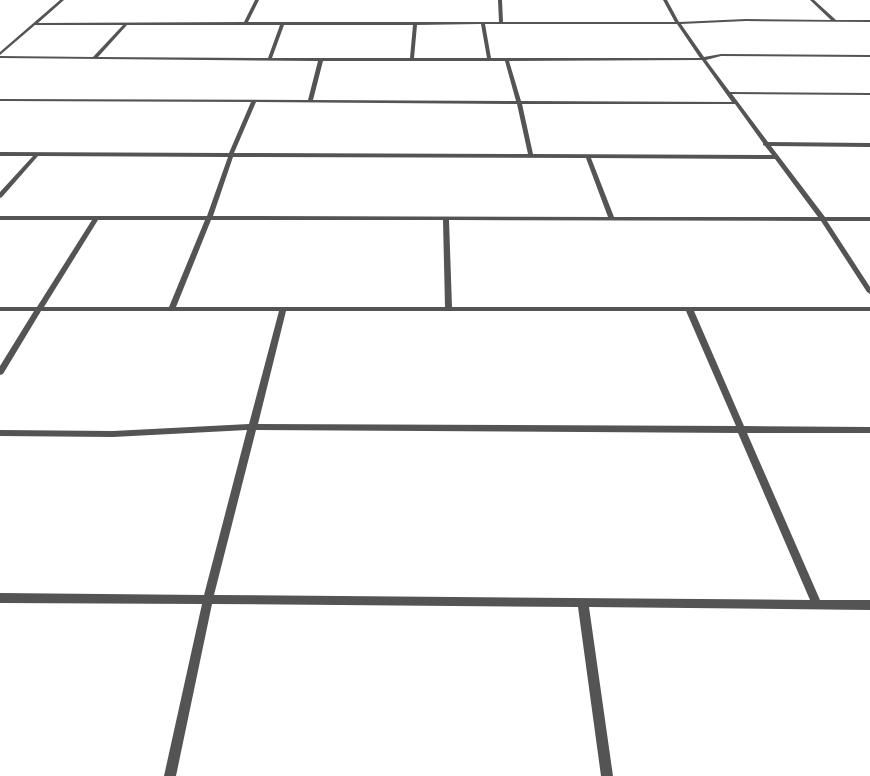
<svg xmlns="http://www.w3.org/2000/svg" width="870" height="776" font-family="'Open Sans',sans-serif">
<rect width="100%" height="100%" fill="#fff"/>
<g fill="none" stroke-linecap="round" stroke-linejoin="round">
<path fill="#545454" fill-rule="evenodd" d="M60,0H64L38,23L244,22L255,0H259L248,22H499L498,0H502L503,22H675L663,0H667L679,22L746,19L831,20L810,0H814L836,20H870V22L746,21L681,24L704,57L721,54L870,55V57L721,56L706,60L730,92L870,93V95L732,94L768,142L870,143V147L771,146L825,217H870V221H827L870,287V294L867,292L821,221L449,220L452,307H870V311H694L744,426L870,427V433H747L820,600H870V610L589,607L613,776H601L578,607L212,604L176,776H164L202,604L0,603V593L204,595L247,430L113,437L0,436V430L113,431L249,424L279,311H41L3,374L0,375V366L34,311H0V307H37L92,220H0V216H207L228,157L38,156L2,197L0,198V192L33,156H0V152L229,153L251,102L0,101V99L308,100L318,61L0,58V56L93,57L123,25H35L0,55V52ZM481,24L487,58H414L417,25ZM485,24H677L700,58H491ZM127,25H280L268,58L98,57ZM284,25H413L410,58H272ZM702,60L732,102L521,101L509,61ZM323,61H505L516,101L313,100ZM256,102L517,104L528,154L234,153ZM522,104H735L763,143V145L765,146L772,155L533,154ZM233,157L586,158L608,217L213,216ZM591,158L775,159L818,217H614ZM98,220H205L169,307H44ZM211,220H443L445,307H176ZM286,311H686L736,426L258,424ZM256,430L738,433L810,600L214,595Z"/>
</g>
</svg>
